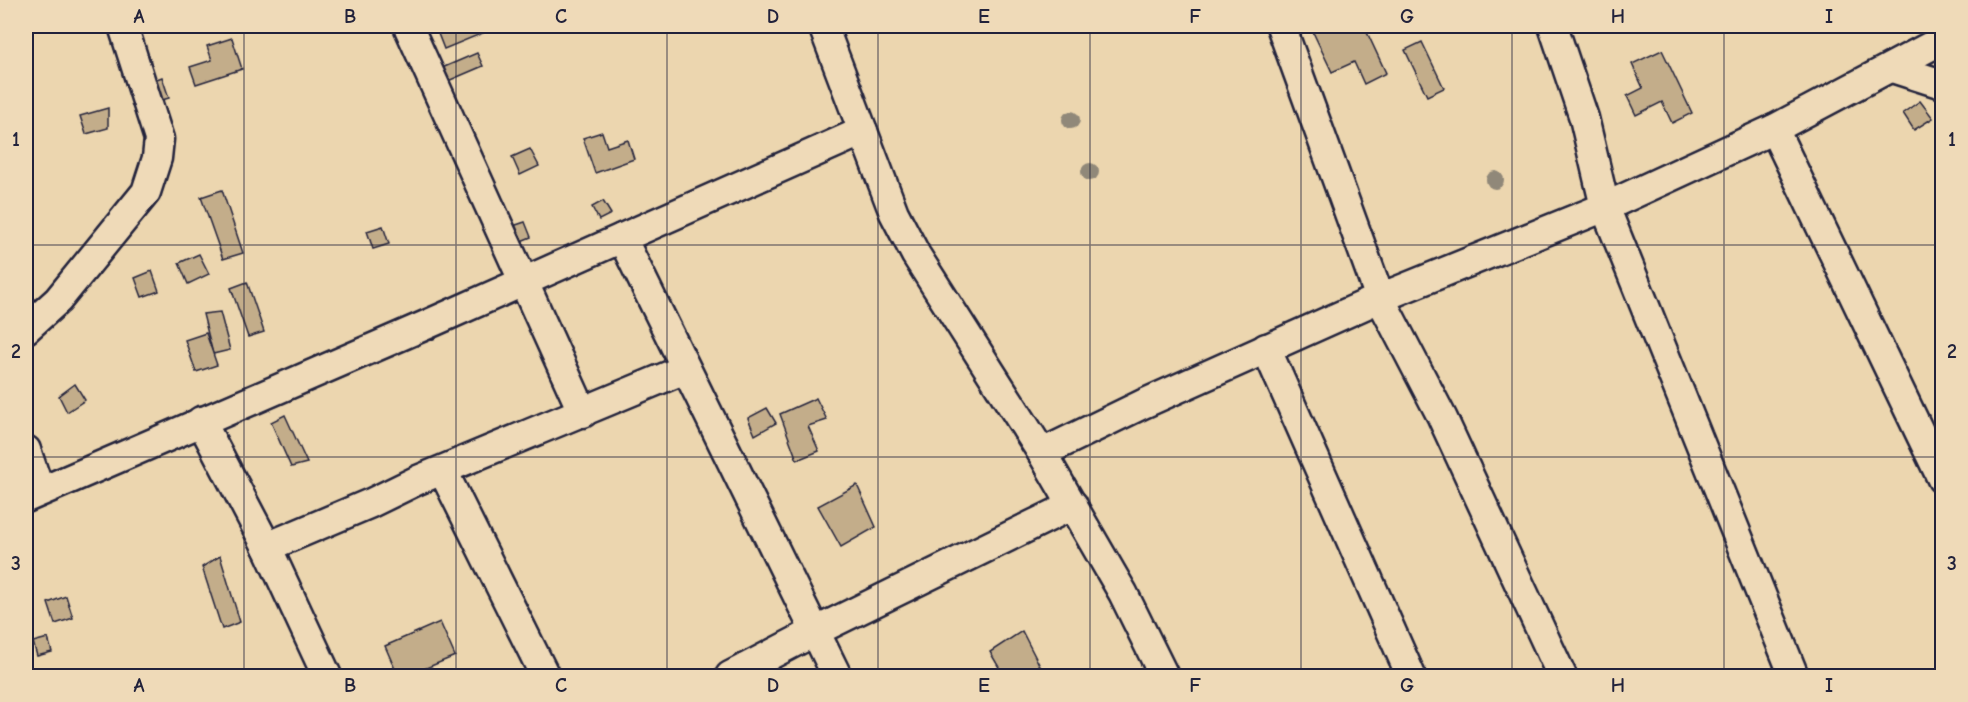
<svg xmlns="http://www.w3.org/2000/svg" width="1968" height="702" font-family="'Comic Neue',sans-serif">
<rect width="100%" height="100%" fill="#ecd6af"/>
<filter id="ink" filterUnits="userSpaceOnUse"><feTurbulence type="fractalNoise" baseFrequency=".0167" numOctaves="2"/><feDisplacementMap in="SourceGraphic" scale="12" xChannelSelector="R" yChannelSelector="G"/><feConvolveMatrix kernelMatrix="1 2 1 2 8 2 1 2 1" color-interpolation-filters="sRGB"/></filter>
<g filter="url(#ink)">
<g fill="#c3ad8a" stroke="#22223b" stroke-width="1.5">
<polygon points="435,26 479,26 483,33 444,49"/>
<polygon points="1316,26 1364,26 1386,73 1364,84 1354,62 1332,72 1311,28"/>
<polygon points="232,38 242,69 196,84 190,67 212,60 207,46"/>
<polygon points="1422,42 1444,88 1427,96 1405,50"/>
<polygon points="1662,50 1692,113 1672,123 1662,102 1636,115 1627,96 1643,88 1632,64"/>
<polygon points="477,53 483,66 448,81 442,68"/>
<polygon points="162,77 169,98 155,102 149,82"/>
<polygon points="1920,101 1933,118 1914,130 1903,113"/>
<polygon points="108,108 108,128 86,134 80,116"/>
<polygon points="602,132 607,147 628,140 634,159 595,173 583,138"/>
<polygon points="530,149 539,166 520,175 512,157"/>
<polygon points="222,190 243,253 223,259 201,197"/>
<polygon points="603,201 611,214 599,220 592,207"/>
<polygon points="525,222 531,237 516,243 510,227"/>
<polygon points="383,226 389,244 373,249 367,231"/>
<polygon points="199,254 209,274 188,284 179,263"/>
<polygon points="152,271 159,291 142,297 135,278"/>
<polygon points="247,282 264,332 248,337 231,288"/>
<polygon points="220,312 230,350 213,354 203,314"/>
<polygon points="206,333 217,365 196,372 185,340"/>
<polygon points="75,384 85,400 67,412 59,396"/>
<polygon points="816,398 827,420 808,426 819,451 797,460 780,414"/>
<polygon points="767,408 776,423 755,435 748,418"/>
<polygon points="285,415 307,463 291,467 271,422"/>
<polygon points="857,485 876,527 841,547 818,506"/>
<polygon points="220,556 240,622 222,629 202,567"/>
<polygon points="66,596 73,618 55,624 48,603"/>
<polygon points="440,622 455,656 407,676 398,676 385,646"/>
<polygon points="1022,631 1043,672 1037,676 1004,676 990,652"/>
<polygon points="48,638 52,652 37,656 33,642"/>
</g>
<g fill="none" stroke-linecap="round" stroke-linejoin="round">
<defs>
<g id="street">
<polyline points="408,26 583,413"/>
<polyline points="823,26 894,213 916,255 1042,453 1123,593 1164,676"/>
<polyline points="1281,26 1380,298 1442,417 1562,676"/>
<polyline points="1553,26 1584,118 1605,207 1794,676"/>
<polyline points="1892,68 1942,84"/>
<polyline points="1774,129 1942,479"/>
<polyline points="622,238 837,676"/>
<polyline points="26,329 58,300 146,192 157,158 159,139 123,26"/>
<polyline points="1266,348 1411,676"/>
<polyline points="201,421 267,547 327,676"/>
<polyline points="26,450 40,491"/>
<polyline points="1042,453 1143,404 1380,298 1605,207 1774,129 1942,40"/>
<polyline points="443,471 545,676"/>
<polyline points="26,498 426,325 863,131"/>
<polyline points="267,547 371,503 418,480 685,369"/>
<polyline points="730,676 814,632 1073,505"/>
</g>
</defs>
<use href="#street" stroke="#22223b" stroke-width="33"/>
<use href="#street" stroke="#efdab8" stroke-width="28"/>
</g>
<g fill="#908879">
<circle cx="1071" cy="120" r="9"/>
<circle cx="1090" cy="172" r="9"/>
<circle cx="1495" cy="180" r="9"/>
</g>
</g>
<path fill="none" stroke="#22223b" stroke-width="1.5" stroke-opacity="0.55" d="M244,26V676M456,26V676M667,26V676M878,26V676M1090,26V676M1301,26V676M1512,26V676M1724,26V676M26,245H1942M26,457H1942"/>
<rect width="1968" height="702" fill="none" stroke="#efdab8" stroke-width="66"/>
<rect x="33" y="33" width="1902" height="636" fill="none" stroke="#22223b" stroke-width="2"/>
<g font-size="20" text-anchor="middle" font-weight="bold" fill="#22223b">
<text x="139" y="23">A</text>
<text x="350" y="23">B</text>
<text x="561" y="23">C</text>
<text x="773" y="23">D</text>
<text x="984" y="23">E</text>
<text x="1195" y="23">F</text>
<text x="1407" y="23">G</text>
<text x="1618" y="23">H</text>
<text x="1829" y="23">I</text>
<text x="16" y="146">1</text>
<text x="1952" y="146">1</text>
<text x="16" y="358">2</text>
<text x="1952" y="358">2</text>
<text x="16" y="570">3</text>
<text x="1952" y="570">3</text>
<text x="139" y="692">A</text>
<text x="350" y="692">B</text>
<text x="561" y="692">C</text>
<text x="773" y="692">D</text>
<text x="984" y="692">E</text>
<text x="1195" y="692">F</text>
<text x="1407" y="692">G</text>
<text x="1618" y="692">H</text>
<text x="1829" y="692">I</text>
</g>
</svg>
